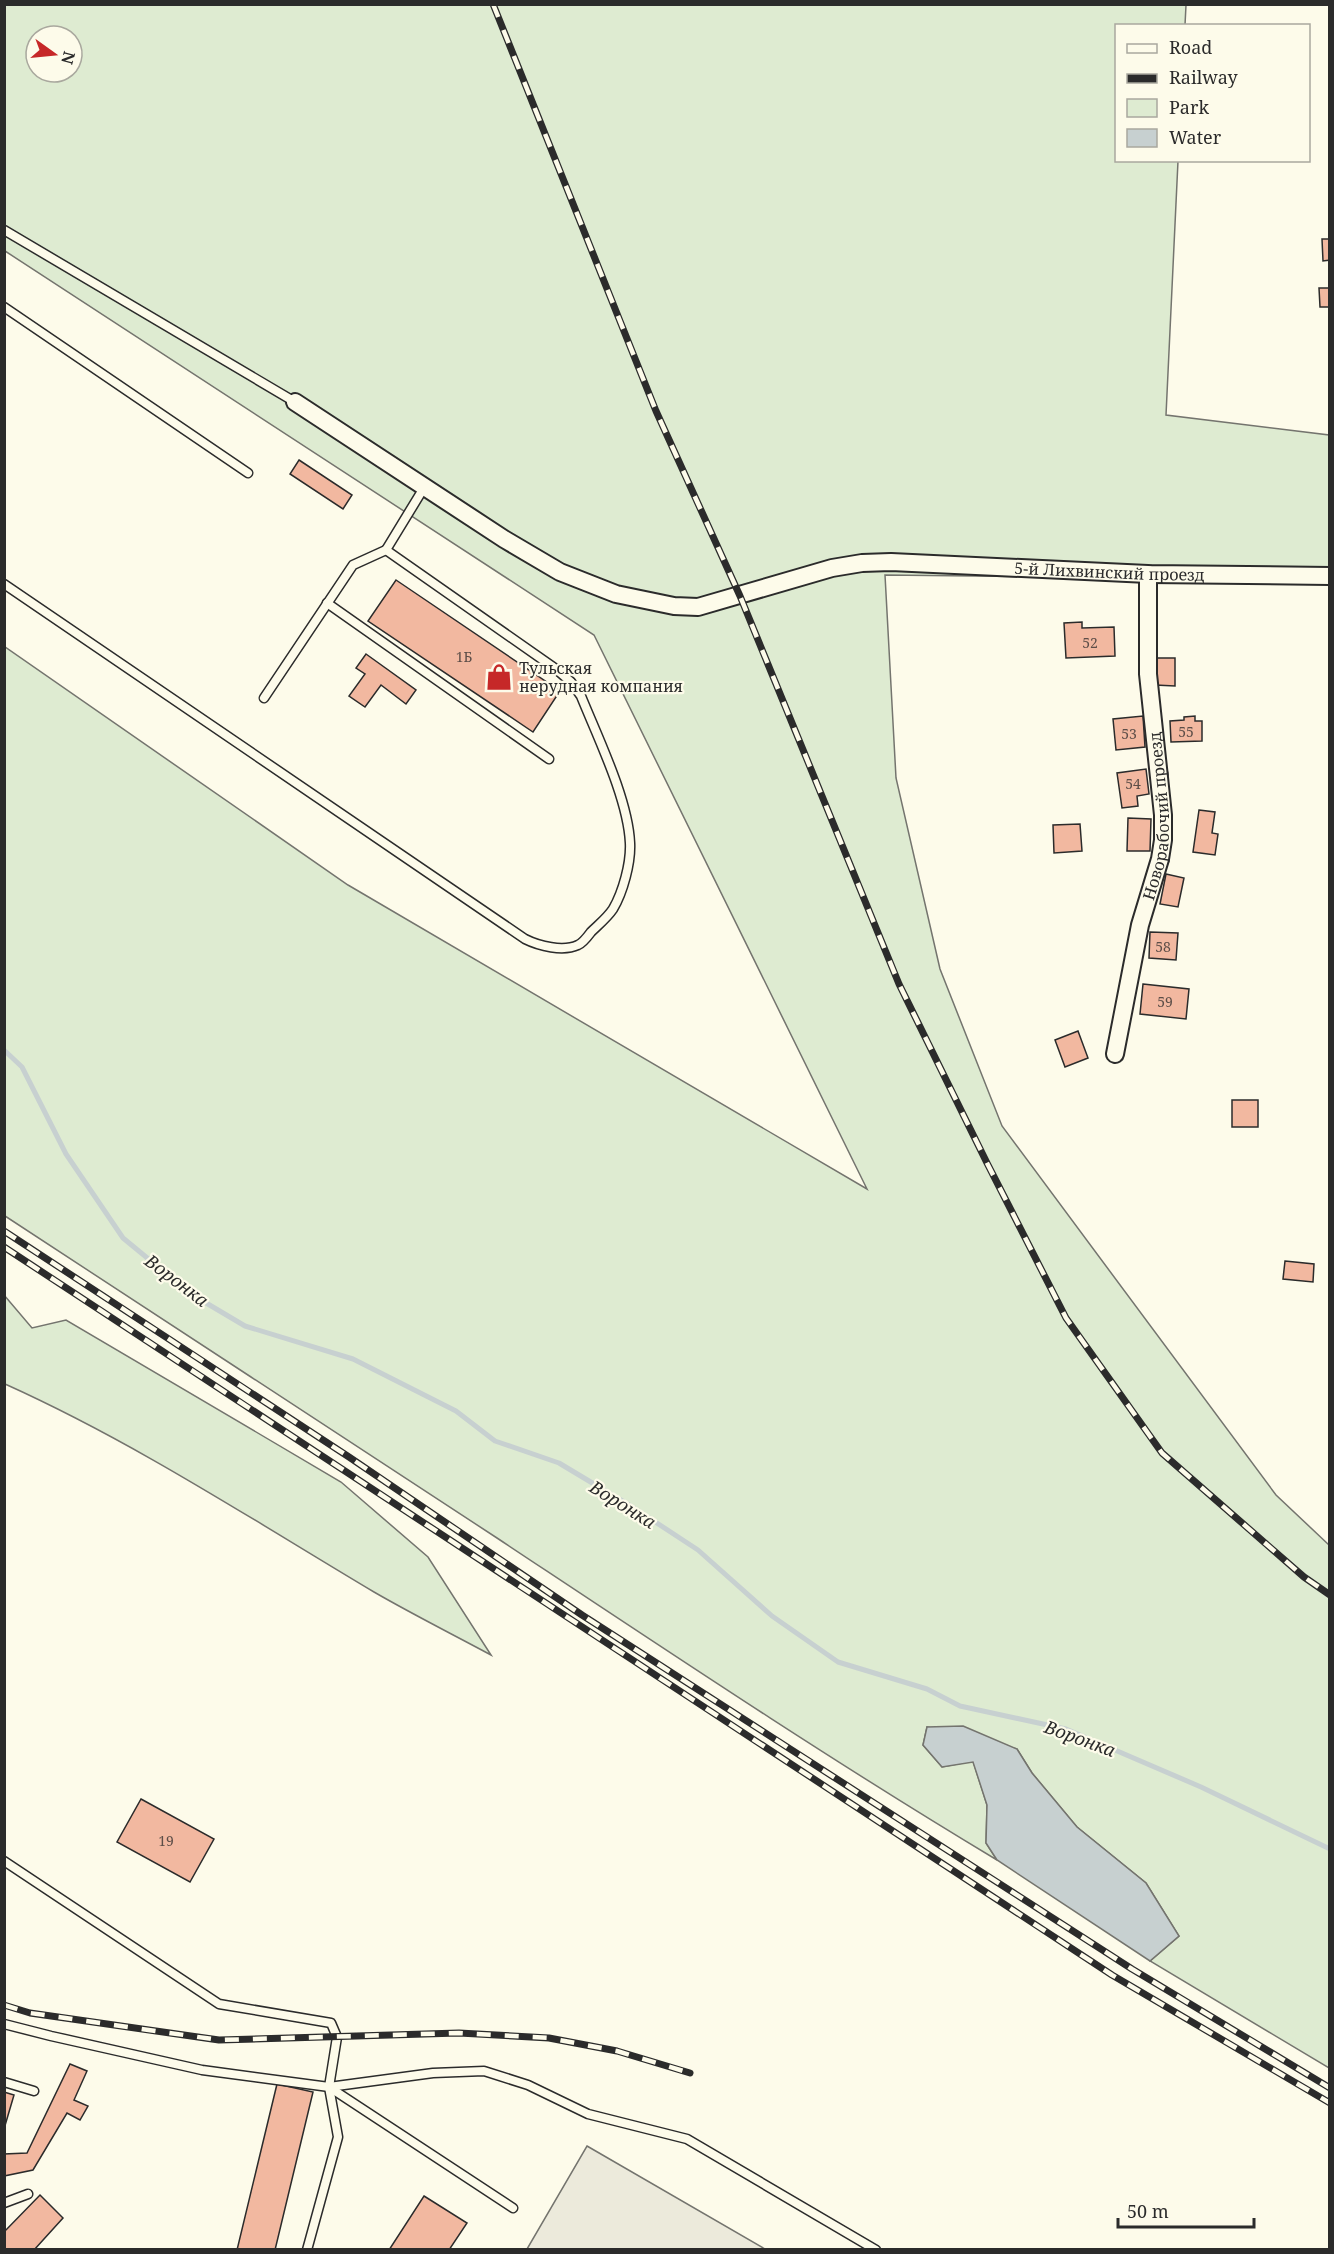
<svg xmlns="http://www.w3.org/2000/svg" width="1334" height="2254" font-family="'Noto Serif',serif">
<rect width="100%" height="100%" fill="#fdfbea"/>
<g fill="#deebd1" stroke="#74746e" stroke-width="1.5" fill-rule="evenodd">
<path d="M4,5H1186L1185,25L1116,26V160L1178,161L1166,415L1329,435V580L885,575L896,778L940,969L1002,1126L1276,1495L1329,1545V2068L1150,1961L1179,1936L1146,1883L1077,1827L1032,1773L1017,1749L927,1727L923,1745L942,1767L973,1761L987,1805L986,1843L997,1860C827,1758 663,1648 497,1538C333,1430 169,1324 5,1216V647L348,885L867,1189L594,635L5,251ZM36,36H72V72H36Z"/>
<path d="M4,1295L32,1328L66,1320L341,1482L428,1557L491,1655C452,1634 412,1614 374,1592C253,1520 134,1442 5,1384Z"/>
</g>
<polygon fill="#eceadb" stroke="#74746e" stroke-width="1.5" points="587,2146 765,2249 527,2249"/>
<polygon fill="#c7d0d0" stroke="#74746e" stroke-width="1.5" points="963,1726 1017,1749 1032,1773 1077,1827 1146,1883 1179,1936 1150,1961 997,1860 986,1843 987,1805 973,1762 942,1767 923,1745 927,1727"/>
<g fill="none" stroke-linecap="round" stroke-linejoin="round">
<polyline stroke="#c7d0d0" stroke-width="5" points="4,1050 22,1067 66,1154 123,1238 191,1294 245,1326 353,1359 456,1411 495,1441 559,1463 634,1508 698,1550 772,1616 838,1662 927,1689 960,1706 1066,1729 1201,1787 1330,1849"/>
</g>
<g fill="#f2b8a0" stroke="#2b2b2b" stroke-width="1.5">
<polygon points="1322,239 1330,239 1330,260 1323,261"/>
<polygon points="1319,288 1330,288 1330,307 1320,307"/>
<polygon points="299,460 352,495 343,509 290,474"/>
<polygon points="396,580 560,691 533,732 368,621"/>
<polygon points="1082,622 1082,628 1114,627 1115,656 1066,658 1064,623"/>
<polygon points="366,654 416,690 406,704 381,685 365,707 349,696 365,674 356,668"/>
<polygon points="1155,658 1175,658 1175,686 1155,685"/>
<polygon points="1143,716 1145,747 1116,750 1113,719"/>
<polygon points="1195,716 1195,721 1202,721 1202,741 1171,742 1170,721 1184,720 1184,717"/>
<polygon points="1146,769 1149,794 1137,796 1138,806 1122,808 1117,773"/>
<polygon points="1199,810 1215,812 1212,833 1218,834 1215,855 1193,852"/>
<polygon points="1128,818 1151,819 1150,851 1127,851"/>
<polygon points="1080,824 1082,851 1054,853 1053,825"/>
<polygon points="1166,874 1184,878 1178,907 1160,904"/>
<polygon points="1150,932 1178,933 1176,960 1149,958"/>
<polygon points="1143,984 1189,989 1186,1019 1140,1014"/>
<polygon points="1078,1031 1088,1058 1065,1067 1055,1040"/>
<rect x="1232" y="1100" width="26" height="27"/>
<polygon points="1285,1261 1314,1264 1313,1282 1283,1279"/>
<polygon points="141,1799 214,1839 190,1882 117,1842"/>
<polygon points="70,2064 87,2071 74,2100 88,2106 80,2120 67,2113 33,2170 4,2176 4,2154 27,2153"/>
<polygon points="277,2084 313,2092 275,2250 237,2250"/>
<polygon points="4,2092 14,2095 4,2129"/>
<polygon points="40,2195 63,2218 34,2250 4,2250 4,2232"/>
<polygon points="424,2196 467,2223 449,2250 389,2250"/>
</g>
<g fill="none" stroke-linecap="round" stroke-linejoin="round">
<defs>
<g id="lane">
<polyline points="4,230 295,402"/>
<polyline points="4,307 248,473"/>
<path d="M4,584L525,939C539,946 563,952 578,945C583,943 588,936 591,932C598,925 607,918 613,909C623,892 631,863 630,843C628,799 598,738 581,696L571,682L556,669L386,550L425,486"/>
<polyline points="327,603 549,759"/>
<polyline points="264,698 353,565 386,550"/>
<polyline points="4,1861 219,2004 331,2023 337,2037 329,2087 338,2137 307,2250"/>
<polyline points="4,2024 51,2036 202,2070 329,2087 513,2208"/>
<polyline points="4,2082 34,2091"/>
<polyline points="329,2087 433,2073 484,2071 528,2085 588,2114 687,2139 876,2250"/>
<polyline points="4,2203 28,2194"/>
</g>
<g id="street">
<path id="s1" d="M295,402L504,539L560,572L616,594L674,606L698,607L832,568L862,563L891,562L1148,574L1330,576"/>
<path id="s2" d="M1115,1054L1140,925L1160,859L1163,840V815L1148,674V574"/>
</g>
</defs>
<use href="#lane" stroke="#2b2b2b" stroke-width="11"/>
<use href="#street" stroke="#2b2b2b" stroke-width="20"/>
<use href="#lane" stroke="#fdfbea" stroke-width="8"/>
<use href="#street" stroke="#fdfbea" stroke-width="16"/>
<defs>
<g id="rail">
<polyline points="493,4 656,411 740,596 899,984 987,1163 1066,1318 1162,1453 1304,1577 1330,1595"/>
<polyline points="4,1231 349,1457 582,1615 1132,1969 1330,2088"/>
<polyline points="4,1247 1112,1975 1330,2103"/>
<polyline points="4,2005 30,2013 219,2040 459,2033 549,2038 617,2051 690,2073"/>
</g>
</defs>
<use href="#rail" stroke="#2b2b2b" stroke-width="7"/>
<use href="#rail" stroke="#fdfbea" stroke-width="4.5" stroke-dasharray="14" stroke-linecap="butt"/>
</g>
<defs>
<symbol id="shop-bare" viewBox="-9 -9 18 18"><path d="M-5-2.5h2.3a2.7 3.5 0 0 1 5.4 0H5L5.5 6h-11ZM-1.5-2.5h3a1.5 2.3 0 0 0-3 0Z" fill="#c62828" stroke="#fdfbea" stroke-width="2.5" paint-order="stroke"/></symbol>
</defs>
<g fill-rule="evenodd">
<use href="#shop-bare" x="480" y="658" width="38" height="38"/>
</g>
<g text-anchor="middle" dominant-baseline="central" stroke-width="4.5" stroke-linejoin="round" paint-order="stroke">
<g font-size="14" fill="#5d4e48">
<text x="1090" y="642">52</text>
<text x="464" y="656">1Б</text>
<text x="1186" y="731">55</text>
<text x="1129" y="733">53</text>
<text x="1133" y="783">54</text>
<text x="1163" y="946">58</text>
<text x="1165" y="1001">59</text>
<text x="166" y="1840">19</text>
</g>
<g font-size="16" fill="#2b2b2b" stroke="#fdfbea">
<text stroke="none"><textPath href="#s1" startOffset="876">5-й Лихвинский проезд</textPath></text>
<text stroke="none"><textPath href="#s2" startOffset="243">Новорабочий проезд</textPath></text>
</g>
<g font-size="16" fill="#2b2b2b" stroke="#fdfbea" text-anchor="start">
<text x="519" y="668">Тульская<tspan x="519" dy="18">нерудная компания</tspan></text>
</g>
<g font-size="18" font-style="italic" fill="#2b2b2b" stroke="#fdfbea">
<text transform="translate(177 1280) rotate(37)">Воронка</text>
<text transform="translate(623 1504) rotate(32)">Воронка</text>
<text transform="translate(1080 1738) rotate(20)">Воронка</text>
</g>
</g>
<rect width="1334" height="2254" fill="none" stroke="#2b2b2b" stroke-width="12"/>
<rect x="1115" y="24" width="195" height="138" fill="#fdfbea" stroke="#a9a89e" stroke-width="1.5"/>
<rect x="1127" y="44" width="30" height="9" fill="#fdfbea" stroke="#a9a89e" stroke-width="1.5"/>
<text x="1169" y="54" font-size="18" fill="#2b2b2b">Road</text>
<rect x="1127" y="74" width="30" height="9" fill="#2b2b2b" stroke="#a9a89e" stroke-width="1.5"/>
<text x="1169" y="84" font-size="18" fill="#2b2b2b">Railway</text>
<rect x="1127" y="99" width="30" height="18" fill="#deebd1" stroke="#a9a89e" stroke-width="1.5"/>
<text x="1169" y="114" font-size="18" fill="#2b2b2b">Park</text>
<rect x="1127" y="129" width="30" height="18" fill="#c7d0d0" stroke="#a9a89e" stroke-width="1.5"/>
<text x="1169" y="144" font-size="18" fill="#2b2b2b">Water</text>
<g transform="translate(54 54) rotate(105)"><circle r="28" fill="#fdfbea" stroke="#a9a89e" stroke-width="1.5"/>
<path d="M0-4.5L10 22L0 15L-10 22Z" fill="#c62828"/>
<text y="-9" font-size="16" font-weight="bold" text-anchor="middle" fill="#2b2b2b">N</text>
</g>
<path d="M1118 2218v9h136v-9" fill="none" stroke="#2b2b2b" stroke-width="3"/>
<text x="1127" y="2218" font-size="18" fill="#2b2b2b" stroke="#fdfbea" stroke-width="4.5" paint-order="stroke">50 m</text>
</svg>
